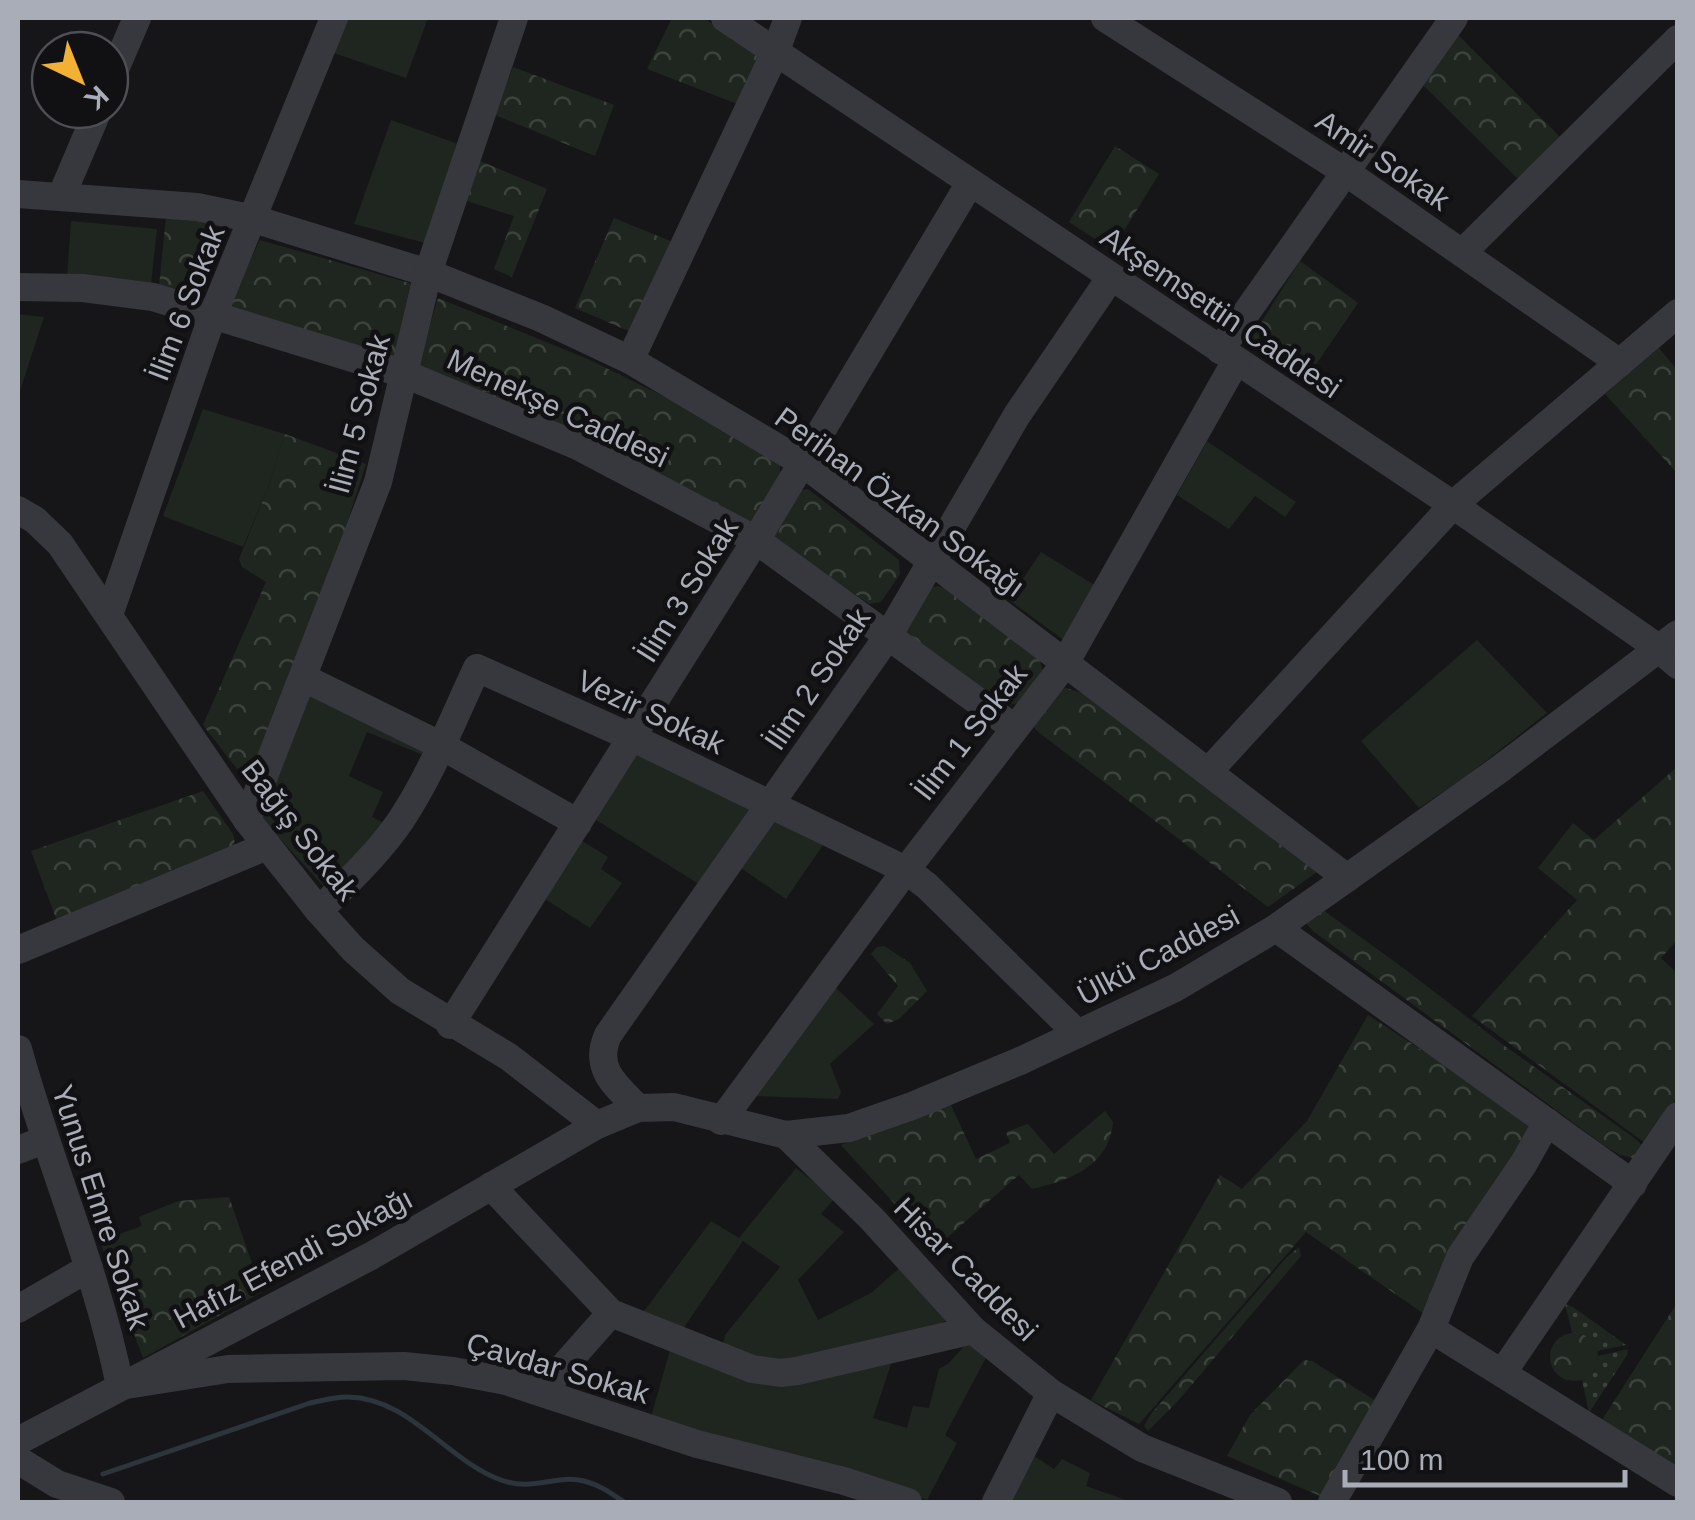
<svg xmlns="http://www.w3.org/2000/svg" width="1695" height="1520" font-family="Helvetica,sans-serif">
<defs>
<pattern id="grass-dots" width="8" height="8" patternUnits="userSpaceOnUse" patternTransform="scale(2.5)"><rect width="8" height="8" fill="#1e261f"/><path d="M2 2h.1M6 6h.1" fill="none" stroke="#3c433d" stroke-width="1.8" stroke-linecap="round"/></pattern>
<pattern id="forest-crowns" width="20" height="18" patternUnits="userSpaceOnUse" patternTransform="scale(2.5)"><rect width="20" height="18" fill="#1e261f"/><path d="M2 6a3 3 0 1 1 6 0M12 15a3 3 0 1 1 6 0" fill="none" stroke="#3c433d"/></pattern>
</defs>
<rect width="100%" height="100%" fill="#161618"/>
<g fill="url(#grass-dots)">
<polygon points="1565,1304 1573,1307 1626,1345 1597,1351 1590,1339 1572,1333"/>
<polygon points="1628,1349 1627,1355 1589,1413 1582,1380 1594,1371 1598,1356"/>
</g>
<g fill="url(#forest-crowns)">
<polygon points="672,18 704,18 763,59 740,105 647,69"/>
<polygon points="1458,35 1560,137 1519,180 1422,84"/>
<polygon points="513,67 614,105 595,156 495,115"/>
<polygon points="1115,146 1159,174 1112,250 1069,222"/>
<polygon points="480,161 547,189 512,277 494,269 514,216 467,201"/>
<polygon points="166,217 205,221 208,225 179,290 159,287"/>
<polygon points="614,218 675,243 633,333 575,308"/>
<polygon points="260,240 420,286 399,360 227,310"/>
<polygon points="1300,261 1358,303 1306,379 1248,343"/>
<polygon points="438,298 590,360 669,399 780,465 780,481 750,524 418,366"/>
<polygon points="1659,348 1677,370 1675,471 1605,394"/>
<polygon points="285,434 366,464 324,595 247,782 203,725 266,582 242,567 239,559 267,490"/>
<polygon points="808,489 899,560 900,574 881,602 869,604 773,536 802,490"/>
<polygon points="937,586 945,588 1039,657 1044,677 1023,702 1008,705 916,644 905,632 928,589"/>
<polygon points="1066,688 1085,694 1317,872 1268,907 1037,731 1033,726 1057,690"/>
<polygon points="1677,767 1677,940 1661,958 1677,973 1677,1097 1645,1143 1472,1016 1577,900 1538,868 1573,823 1594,840"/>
<polygon points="203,791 233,834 235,844 229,851 57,921 31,851"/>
<polygon points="1323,910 1406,970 1502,1044 1633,1137 1642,1145 1633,1158 1620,1155 1605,1146 1313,931 1305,922"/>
<polygon points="884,946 910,963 927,991 899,1019 887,1024 877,1014 898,986 871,954 877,947"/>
<polygon points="1368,1015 1522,1116 1528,1126 1527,1140 1424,1314 1306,1232 1139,1424 1091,1400 1220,1175 1242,1189 1307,1121"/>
<path d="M950,1103L976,1159L1010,1143L1006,1132L1028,1124L1054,1154L1105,1111L1113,1122C1109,1166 1071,1180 1032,1189L1019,1175L935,1248L841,1145Z"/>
<polygon points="229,1197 262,1292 143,1358 93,1223 111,1217 120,1234 142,1226 139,1217 178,1201"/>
<polygon points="1299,1247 1301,1256 1177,1402 1148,1431 1144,1426 1151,1414 1286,1258"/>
<polygon points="1677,1303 1677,1466 1602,1420"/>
<circle cx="1574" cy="1357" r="24"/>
<polygon points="1304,1360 1312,1361 1376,1401 1325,1498 1227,1456 1250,1415"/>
</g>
<g fill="#1e261f">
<polygon points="347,18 428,18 406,78 334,53"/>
<polygon points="391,120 464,146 429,244 354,224"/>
<polygon points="71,221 157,229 151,285 67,277"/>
<polygon points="18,314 44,317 18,397"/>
<polygon points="203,409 285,434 267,490 243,547 163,516"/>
<polygon points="1207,441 1296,502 1285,517 1255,496 1229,529 1177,495"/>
<polygon points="1041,552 1101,589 1069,644 1009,600"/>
<polygon points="1477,640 1547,713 1464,778 1419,808 1361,741"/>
<polygon points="310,688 429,744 423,755 367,732 349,776 383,792 372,817 388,825 327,890 259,816"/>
<polygon points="635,749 751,806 702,886 593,818"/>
<polygon points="772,815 825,842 786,899 738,866"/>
<polygon points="579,839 608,857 601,869 622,883 590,928 545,899"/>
<polygon points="833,985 874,1024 830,1064 841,1092 838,1099 757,1096 758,1082"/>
<polygon points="796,1168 835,1198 821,1214 844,1232 798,1280 818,1320 871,1293 903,1265 949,1318 934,1329 773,1364 723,1344 725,1335 780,1267 743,1241 683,1329 639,1318 711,1221 739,1238"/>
<polygon points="967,1343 988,1354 945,1435 957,1443 927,1500 863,1478 651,1417 670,1350 741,1375 894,1355 873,1418 907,1428 913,1406 929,1408 939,1369 949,1363"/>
<polygon points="1028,1452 1054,1469 1062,1459 1090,1473 1086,1486 1132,1502 1004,1502"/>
</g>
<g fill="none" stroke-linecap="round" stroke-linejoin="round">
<path stroke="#2c353c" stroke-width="5" d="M103,1474L310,1403C322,1401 336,1396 348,1397C410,1398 446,1460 501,1480C534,1492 555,1474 584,1481C600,1485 611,1493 624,1502"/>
<g stroke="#37383d" stroke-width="28">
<polyline points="725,18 1453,505 1657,647 1678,665"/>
<polyline points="1105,18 1347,173 1620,363"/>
<polyline points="110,81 137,18"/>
<polyline points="18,194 197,207 254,219 428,273 541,318 630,360 803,463 1347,878"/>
<polyline points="61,197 98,110"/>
<polyline points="1462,253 1678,39"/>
<polyline points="18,287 83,288 153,297 405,374 578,446 756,540 1013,727"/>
<polyline points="1220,350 1454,18"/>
<polyline points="630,360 775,53 788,18"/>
<polyline points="18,510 35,520 60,544 247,820 319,911 353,949 400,991 509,1057 597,1125"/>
<polyline points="109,615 212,317 334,18"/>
<polyline points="304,678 440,745 578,823"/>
<polyline points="1208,772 1453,505 1678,313"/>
<polyline points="247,820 378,482 428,273 514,18"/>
<path d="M319,911C347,882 378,854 401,820C432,773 453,719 477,668L633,738L906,870L927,886L1078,1034"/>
<polyline points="1276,928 1633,1184"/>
<polyline points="18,950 267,846"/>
<polyline points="450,1025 756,540 970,183"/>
<path d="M18,1049C49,1162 97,1271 120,1386L228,1369L404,1366L453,1371L506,1381L697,1444L844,1481L908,1502"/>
<path d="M638,1108C615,1085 593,1068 608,1035L888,636L1017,415L1111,277"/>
<polyline points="721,1121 906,870 1064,665 1236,361"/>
<polyline points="786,1135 872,1219 973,1330 1051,1393 1142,1448 1278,1502"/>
<polyline points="18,1150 44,1140"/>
<polyline points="491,1186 611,1313 752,1369 781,1373 797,1371 973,1330"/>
<polyline points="18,1309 89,1268"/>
<polyline points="1431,1329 1678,1483"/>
<polyline points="1503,1372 1678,1116"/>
<polyline points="541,1392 611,1313"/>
<polyline points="18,1441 371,1256 597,1125 638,1108 674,1107 786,1135 849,1128 912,1106 1020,1061 1175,988 1276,928 1347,878 1500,769 1678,634"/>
<polyline points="18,1460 57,1484 111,1502"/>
<polyline points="996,1502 1051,1393"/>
<polyline points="1332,1502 1431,1329 1460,1257 1524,1163 1547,1122"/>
</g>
</g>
<g text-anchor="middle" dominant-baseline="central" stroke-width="9" stroke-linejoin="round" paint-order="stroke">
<g font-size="30" fill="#a8adb8" stroke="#111113">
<text transform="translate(1383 160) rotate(34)">Amir Sokak</text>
<text transform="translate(186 303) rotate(-69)">İlim 6 Sokak</text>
<text transform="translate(1221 312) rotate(34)">Akşemsettin Caddesi</text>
<text transform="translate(558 408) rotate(25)">Menekşe Caddesi</text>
<text transform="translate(359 414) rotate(-75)">İlim 5 Sokak</text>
<text transform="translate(900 502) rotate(36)">Perihan Özkan Sokağı</text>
<text transform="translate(687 590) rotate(-58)">İlim 3 Sokak</text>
<text transform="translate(817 679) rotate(-56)">İlim 2 Sokak</text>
<text transform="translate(651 712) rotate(25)">Vezir Sokak</text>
<text transform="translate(970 732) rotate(-52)">İlim 1 Sokak</text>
<text transform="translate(300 830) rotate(52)">Bağış Sokak</text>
<text transform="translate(1158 955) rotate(-28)">Ülkü Caddesi</text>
<text transform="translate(101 1207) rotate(72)">Yunus Emre Sokak</text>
<text transform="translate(293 1258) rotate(-28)">Hafız Efendi Sokağı</text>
<text transform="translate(966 1269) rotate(45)">Hisar Caddesi</text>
<text transform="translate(558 1368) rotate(16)">Çavdar Sokak</text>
</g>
</g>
<rect width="1695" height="1520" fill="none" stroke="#a8adb8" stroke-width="40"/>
<g transform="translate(80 80) rotate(137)"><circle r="48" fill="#111113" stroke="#4d4f55" stroke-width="2.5"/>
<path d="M0-8L18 38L0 25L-18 38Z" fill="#f2b134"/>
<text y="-15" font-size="28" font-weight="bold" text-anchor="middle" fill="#a8adb8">K</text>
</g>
<path d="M1345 1470v15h280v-15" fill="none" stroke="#a8adb8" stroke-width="5"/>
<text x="1360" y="1470" font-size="30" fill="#a8adb8" stroke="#111113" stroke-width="8" paint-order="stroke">100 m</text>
</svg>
